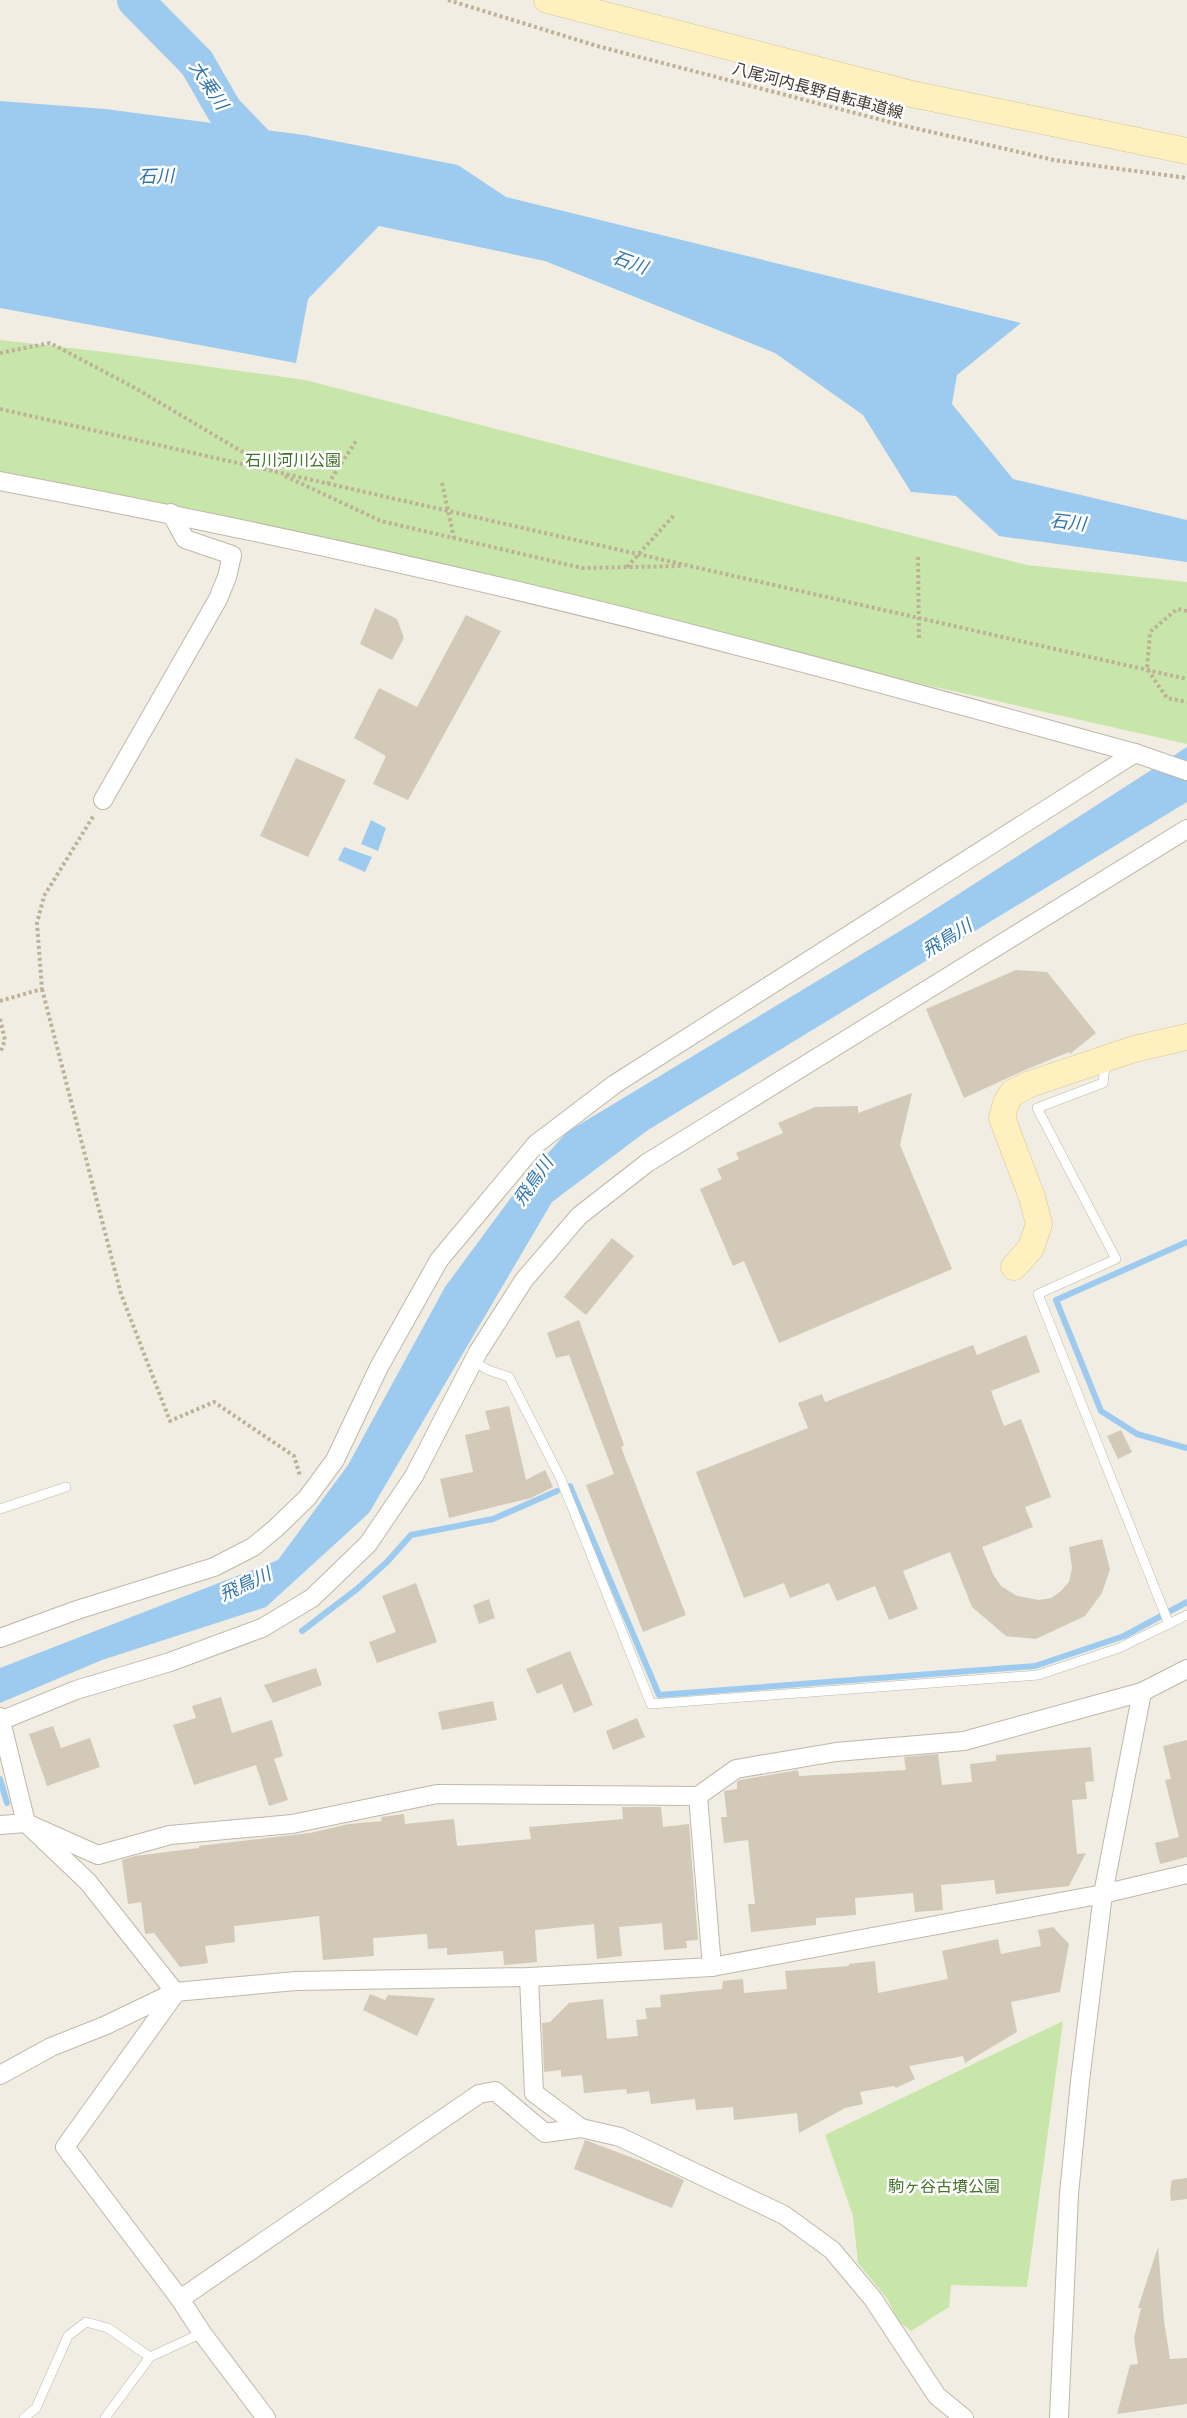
<svg xmlns="http://www.w3.org/2000/svg" width="1187" height="2418" font-family="'Asap Condensed','Noto Sans JP',sans-serif">
<rect width="100%" height="100%" fill="#f1ede2"/>
<g fill="#c9e6aa">
<polygon points="0,340 105,352 305,380 1027,565 1187,582 1187,744 0,476"/>
<polygon points="1063,2021 1027,2287 951,2285 949,2307 911,2331 898,2321 888,2300 858,2263 853,2216 825,2135"/>
</g>
<g fill="#9dcbef">
<polygon points="0,101 105,109 304,135 458,165 506,197 1021,323 957,375 952,404 1013,479 1187,520 1187,562 999,536 956,496 911,492 863,415 775,353 545,261 379,226 308,299 296,363 0,308"/>
<polygon points="1187,747 1187,802 648,1130 552,1202 369,1513 266,1607 102,1660 0,1703 0,1668 278,1560 348,1465 445,1287 524,1180 567,1132 915,922"/>
<polygon points="371,820 386,828 378,851 361,844"/>
<polygon points="344,847 372,857 365,872 338,860"/>
</g>
<g fill="none" stroke-linecap="round" stroke-linejoin="round">
<g stroke="#9dcbef" stroke-width="6">
<polyline points="1187,1242 1056,1300 1101,1411 1137,1434 1187,1448"/>
<polyline points="570,1486 659,1695 1035,1666 1124,1636 1187,1602"/>
<polyline points="302,1631 357,1589 387,1562 411,1535 493,1519 557,1491"/>
<polyline points="0,1779 7,1803"/>
</g>
<polyline stroke="#9dcbef" stroke-width="36" points="135,0 197,63 224,110 275,163"/>
</g>
<g fill="#d3c9b8">
<polygon points="375,608 397,619 404,638 392,660 360,644"/>
<polygon points="466,615 501,631 408,800 373,784 386,756 354,738 379,688 417,707"/>
<polygon points="296,758 346,780 308,857 260,836"/>
<polygon points="1016,970 1047,972 1096,1033 1070,1054 1069,1052 1025,1070 964,1098 926,1009"/>
<polygon points="912,1093 900,1145 952,1269 779,1343 744,1261 733,1266 700,1189 722,1179 717,1169 739,1159 736,1153 783,1133 778,1123 815,1107 858,1106 858,1113"/>
<polygon points="612,1238 634,1256 586,1315 564,1297"/>
<polygon points="579,1320 624,1445 621,1447 686,1615 643,1632 586,1485 614,1474 569,1355 556,1358 547,1333"/>
<polygon points="1026,1335 1040,1372 991,1391 1004,1426 1021,1419 1051,1497 1025,1507 1033,1527 982,1547 993,1574 1001,1586 1017,1596 1039,1600 1051,1598 1061,1591 1069,1582 1072,1568 1069,1547 1102,1539 1110,1569 1102,1593 1085,1616 1036,1639 1006,1636 972,1607 950,1552 903,1571 918,1609 889,1620 875,1586 837,1601 829,1583 790,1598 784,1583 744,1598 696,1472 808,1428 798,1403 822,1394 825,1402 973,1345 977,1355"/>
<polygon points="509,1406 526,1480 545,1470 553,1487 531,1498 449,1518 440,1479 473,1472 465,1435 490,1429 485,1411"/>
<polygon points="1121,1430 1132,1452 1118,1459 1107,1436"/>
<polygon points="416,1583 437,1642 377,1663 369,1642 396,1632 382,1596"/>
<polygon points="489,1599 495,1618 479,1624 473,1605"/>
<polygon points="570,1651 593,1705 574,1713 562,1684 537,1694 526,1669"/>
<polygon points="316,1668 322,1685 273,1703 264,1685"/>
<polygon points="221,1697 232,1733 272,1720 283,1756 274,1759 288,1800 269,1806 256,1765 194,1785 173,1725 196,1718 192,1706"/>
<polygon points="493,1701 497,1720 442,1730 438,1712"/>
<polygon points="637,1718 645,1737 613,1750 606,1731"/>
<polygon points="53,1726 61,1748 90,1738 100,1767 47,1786 29,1734"/>
<polygon points="1187,1740 1187,1857 1160,1864 1155,1843 1179,1837 1165,1780 1171,1779 1163,1746"/>
<polygon points="1091,1747 1094,1781 1085,1782 1087,1799 1072,1800 1077,1854 1086,1853 1069,1886 996,1894 994,1880 941,1885 943,1910 915,1912 913,1893 855,1898 856,1915 816,1918 816,1925 751,1932 748,1904 755,1904 748,1840 724,1843 721,1817 727,1817 724,1791 737,1789 737,1782 740,1780 798,1770 799,1776 906,1770 904,1757 938,1754 942,1785 972,1782 970,1764 996,1761 996,1755"/>
<polygon points="622,1807 661,1807 663,1827 689,1824 698,1940 686,1941 687,1948 664,1950 662,1923 619,1927 622,1956 597,1959 594,1924 535,1930 537,1962 504,1965 503,1951 447,1955 447,1948 428,1949 427,1934 373,1938 374,1956 323,1960 319,1916 234,1926 235,1942 205,1946 208,1963 180,1967 154,1933 145,1934 141,1902 128,1904 122,1860 135,1856 199,1848 199,1846 310,1833 349,1824 382,1821 381,1817 404,1814 405,1824 454,1819 457,1846 531,1839 529,1827 623,1819"/>
<polygon points="1053,1927 1069,1944 1060,1992 1011,2002 1017,2032 965,2063 963,2056 909,2066 915,2079 896,2088 894,2086 860,2092 863,2104 845,2108 799,2133 797,2113 734,2120 733,2107 696,2110 695,2099 651,2104 649,2091 627,2094 626,2089 584,2093 582,2075 561,2077 561,2070 544,2072 542,2023 550,2022 569,2003 603,1999 607,2039 638,2036 636,2020 647,2019 645,2008 661,2007 660,1995 722,1989 723,1981 743,1979 744,1993 787,1989 785,1971 849,1966 849,1964 875,1961 878,1993 948,1979 942,1951 998,1939 1001,1954 1041,1946 1038,1930"/>
<polygon points="370,1994 385,2000 388,1995 435,1998 417,2036 363,2010"/>
<polygon points="585,2140 641,2161 684,2180 672,2208 574,2169"/>
<polygon points="1187,2178 1187,2199 1171,2201 1170,2191 1172,2180"/>
<polygon points="1158,2247 1164,2321 1170,2359 1187,2358 1187,2404 1117,2414 1130,2365 1138,2364 1134,2338 1141,2308 1138,2308"/>
</g>
<g fill="none" stroke-linecap="round" stroke-linejoin="round">
<defs>
<g id="lane">
<polyline points="1106,1060 1103,1083 1037,1108 1116,1259 1038,1294 1169,1624"/>
<polyline points="473,1361 488,1370 509,1377 560,1477 651,1704 1038,1675 1119,1648 1187,1615"/>
<polyline points="0,1509 66,1487"/>
<polyline points="24,2418 36,2408 68,2336 86,2322 108,2328 150,2357"/>
<polyline points="105,2418 150,2357 202,2333"/>
</g>
<g id="street">
<path d="M0,481C248,528 495,582 738,646C871,680 1003,717 1135,753L1187,771"/>
<polyline points="103,800 218,599 227,577 232,555 185,539 171,513"/>
<polyline points="0,1638 77,1610 214,1567 253,1547 276,1528 307,1498 335,1460 379,1367 439,1260 536,1144 615,1084 1135,753"/>
<polyline points="0,1717 26,1823 88,1882 175,1992"/>
<polyline points="0,1721 76,1690 170,1662 262,1628 312,1598 368,1544 414,1476 478,1352 524,1280 579,1216 647,1163 1187,829"/>
<polyline points="698,1796 712,1967"/>
<polyline points="0,1825 26,1823 98,1855 170,1835 292,1824 437,1794 698,1796 736,1769 836,1752 964,1741 1142,1692 1187,1669"/>
<polyline points="529,1977 534,2093 581,2128"/>
<polyline points="175,1994 65,2147 180,2299 202,2333 266,2418"/>
<polyline points="0,2075 51,2047 104,2026 175,1992 296,1981 529,1977 712,1967 1103,1894 1187,1874"/>
<polyline points="180,2299 479,2094 495,2091 545,2133 581,2128 620,2137 784,2215 832,2250 873,2299 937,2396 964,2418"/>
<polyline points="1059,2418 1069,2194 1080,2081 1103,1894 1142,1692"/>
</g>
<g id="secondary">
<polyline points="547,0 912,94 1187,151"/>
<polyline points="1014,1267 1031,1248 1039,1224 1032,1197 1002,1118 1006,1103 1012,1093 1030,1084 1134,1049 1187,1037"/>
</g>
</defs>
<use href="#lane" stroke="#bfb8a8" stroke-width="10"/>
<use href="#street" stroke="#bfb8a8" stroke-width="20"/>
<use href="#secondary" stroke="#d5c594" stroke-width="27"/>
<g stroke="#beb197" stroke-width="4" stroke-dasharray="3 3" stroke-linecap="butt">
<polyline points="448,0 597,46 905,126 1054,160 1187,178"/>
<polyline points="0,353 50,343 135,388 273,470"/>
<polyline points="0,409 1187,679"/>
<polyline points="285,476 381,521 582,568 682,566"/>
<polyline points="442,483 454,538"/>
<polyline points="328,484 356,441"/>
<polyline points="918,557 919,639"/>
<polyline points="627,567 675,514"/>
<polyline points="1187,611 1177,609 1150,632 1147,669 1167,698 1187,702"/>
<polyline points="42,989 121,1294 170,1421 214,1402 294,1456 300,1476"/>
<polyline points="0,1001 42,989 37,923 44,896 94,815"/>
<polyline points="0,1019 5,1040 0,1053"/>
</g>
<use href="#lane" stroke="#fff" stroke-width="9"/>
<use href="#street" stroke="#fff" stroke-width="18"/>
<use href="#secondary" stroke="#fef1bf" stroke-width="26"/>
</g>
<g text-anchor="middle" dominant-baseline="central" stroke-width="5" stroke-linejoin="round" paint-order="stroke">
<g font-size="16" fill="#433d33" stroke="#fff">
<text transform="translate(818 90) rotate(15)">八尾河内長野自転車道線</text>
</g>
<g font-size="16" fill="#427327" stroke="#fff">
<text x="293" y="460">石川河川公園</text>
<text x="944" y="2186">駒ヶ谷古墳公園</text>
</g>
<g font-size="18" font-style="italic" fill="#2e73ad" stroke="#fff">
<text transform="translate(209 85) rotate(57)">大乗川</text>
<text transform="translate(156 176) rotate(-2)">石川</text>
<text transform="translate(630 262) rotate(20)">石川</text>
<text transform="translate(1068 522) rotate(6)">石川</text>
<text transform="translate(947 938) rotate(-32)">飛鳥川</text>
<text transform="translate(533 1181) rotate(-55)">飛鳥川</text>
<text transform="translate(245 1584) rotate(-25)">飛鳥川</text>
</g>
</g>
</svg>
